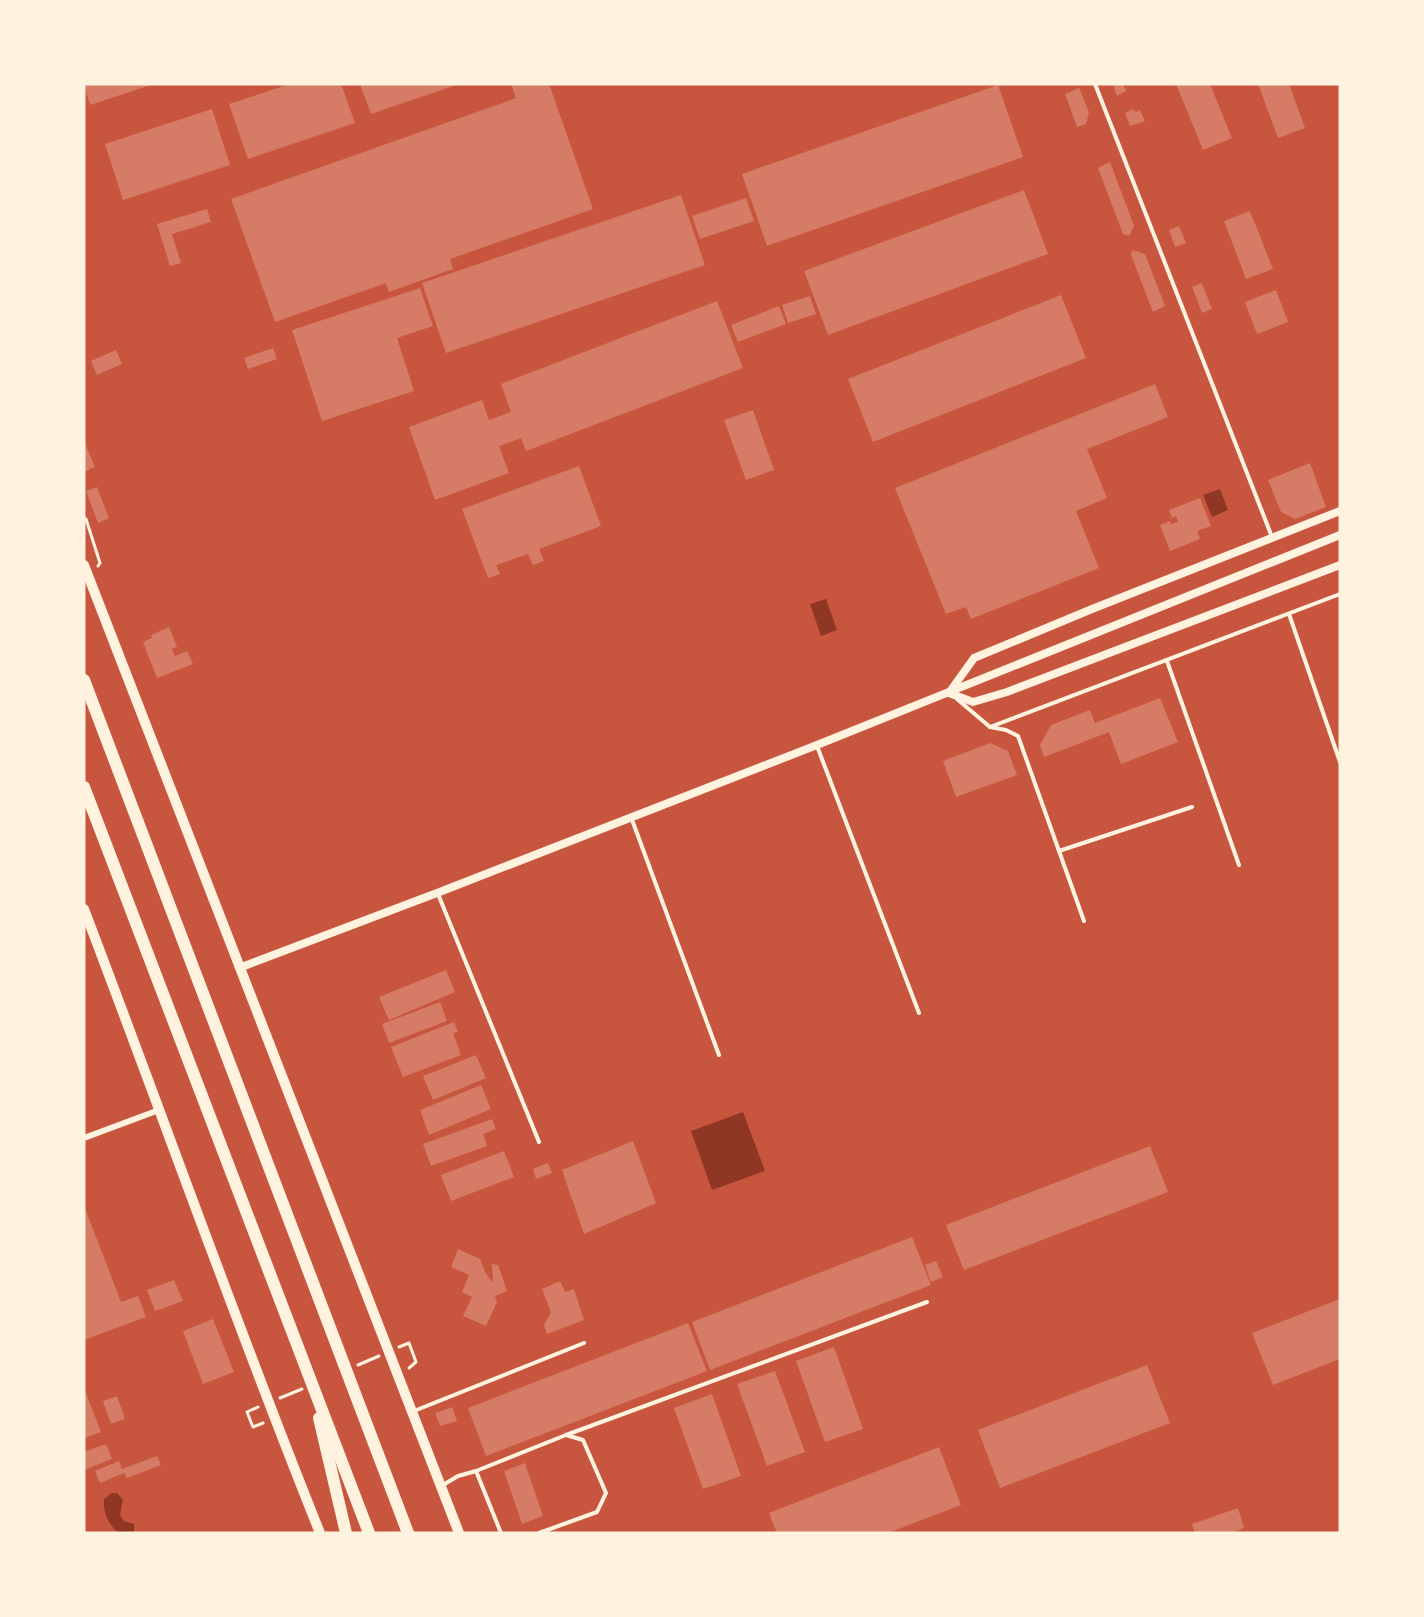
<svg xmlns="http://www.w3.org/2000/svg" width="1424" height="1617" font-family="'IBM Plex Sans',sans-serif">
<rect width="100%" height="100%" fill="#c8553d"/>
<g fill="#8f3625">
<polygon points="1220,489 1228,510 1212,517 1203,495"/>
<polygon points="826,599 837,630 821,636 810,604"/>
<polygon points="743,1112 765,1171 712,1190 691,1131"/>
<path d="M112,1493H117L123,1500L120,1515L124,1521L134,1524V1533H118C108,1523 103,1513 104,1499Z"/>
</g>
<g fill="#d67c66">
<polygon points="84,84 154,84 90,105"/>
<polygon points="290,84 341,84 355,123 248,159 229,104"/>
<polygon points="360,84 459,84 371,114"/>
<polygon points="511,84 549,84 593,209 450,259 453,269 389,292 386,283 275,322 231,199 516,98"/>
<polygon points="1113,84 1123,84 1126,91 1117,96"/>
<polygon points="1176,84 1210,84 1232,138 1203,150"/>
<polygon points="1258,84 1289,84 1305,128 1278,138"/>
<polygon points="998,85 1023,157 767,246 742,174"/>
<polygon points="1079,88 1089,112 1086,124 1077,127 1065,94"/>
<polygon points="212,109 230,165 123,200 105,144"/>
<polygon points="1133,109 1136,112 1140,110 1145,121 1130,126 1125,113"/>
<polygon points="1110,162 1134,226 1129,236 1123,234 1098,168"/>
<polygon points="1024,190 1048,254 828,335 804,271"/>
<polygon points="681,195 705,265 446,353 422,283"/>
<polygon points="746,198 754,221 700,239 692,216"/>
<polygon points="207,209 211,222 172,234 181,263 170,266 157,224"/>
<polygon points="1250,211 1273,269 1246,279 1224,221"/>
<polygon points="1179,226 1186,243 1175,247 1169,230"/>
<polygon points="1132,250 1145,254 1165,306 1153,312 1131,255"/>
<polygon points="1202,283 1212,309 1202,313 1192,287"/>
<polygon points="420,288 433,326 397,338 414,391 322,421 292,330"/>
<polygon points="1276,290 1288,322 1257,334 1245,302"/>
<polygon points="1061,295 1086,358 873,442 848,379"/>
<polygon points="810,296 816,314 788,323 782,305"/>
<polygon points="717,301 743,368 526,451 521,438 499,446 509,473 435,500 409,427 482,400 489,420 511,412 501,384"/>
<polygon points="779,306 786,324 738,342 731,325"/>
<polygon points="273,348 277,359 248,369 244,358"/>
<polygon points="116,350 122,364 97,375 91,361"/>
<polygon points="1155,384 1168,417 1087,449 1107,498 1076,511 1099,568 971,619 966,607 946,614 895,488"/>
<polygon points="753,410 774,470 746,480 724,420"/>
<polygon points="86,446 95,467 84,472 84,447"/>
<polygon points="1310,463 1326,507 1295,519 1281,512 1268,480"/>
<polygon points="579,466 601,526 539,549 544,561 533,565 528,554 496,565 500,574 488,578 462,509"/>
<polygon points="97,487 109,518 98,523 86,491"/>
<polygon points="1200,498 1211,526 1197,531 1200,539 1170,551 1160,525 1170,521 1171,524 1178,522 1176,516 1172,518 1169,510"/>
<polygon points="169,627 177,647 172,649 175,656 187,651 193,664 157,678 143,642 152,638 151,635"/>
<polygon points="1160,698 1178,742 1121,764 1109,732 1044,757 1040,745 1051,725 1090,710 1095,723"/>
<polygon points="990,743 1008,751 1017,775 956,797 943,761"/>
<polygon points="446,970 455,992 389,1020 379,997"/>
<polygon points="440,1002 447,1021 389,1043 382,1024"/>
<polygon points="454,1022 458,1032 453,1033 461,1055 403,1077 391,1047"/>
<polygon points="476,1055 486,1078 433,1100 423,1076"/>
<polygon points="481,1085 491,1109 429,1135 420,1110"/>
<polygon points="492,1119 496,1129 483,1134 487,1146 431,1166 423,1144"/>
<polygon points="633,1141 656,1203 584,1234 562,1170"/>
<polygon points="1150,1146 1168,1192 964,1270 946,1225"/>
<polygon points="504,1151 514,1177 451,1201 441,1175"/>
<polygon points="548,1163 552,1173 536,1179 533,1169"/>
<polygon points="86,1211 121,1302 138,1296 146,1317 84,1340 84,1212"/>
<polygon points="912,1237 931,1285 710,1370 692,1322"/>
<polygon points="458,1249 480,1259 485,1272 493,1283 492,1264 498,1265 507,1291 495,1296 497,1302 486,1326 463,1316 472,1297 462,1292 469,1275 451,1267"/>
<polygon points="936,1261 943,1277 931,1282 925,1265"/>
<polygon points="174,1280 183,1301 155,1311 147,1290"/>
<polygon points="560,1281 565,1292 574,1289 584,1320 547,1334 544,1325 551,1312 542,1289"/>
<polygon points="1340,1299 1340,1359 1273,1385 1252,1333"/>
<polygon points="213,1319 234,1372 203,1384 183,1331"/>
<polygon points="688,1323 707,1371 486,1456 468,1408"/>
<polygon points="834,1347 863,1429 825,1442 796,1361"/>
<polygon points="1147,1365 1170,1423 1000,1488 978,1430"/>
<polygon points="775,1371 805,1452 767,1466 737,1384"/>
<polygon points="84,1388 101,1432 84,1438"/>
<polygon points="712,1394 741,1476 703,1489 674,1408"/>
<polygon points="117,1396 125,1419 111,1424 103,1401"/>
<polygon points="452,1407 457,1421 440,1426 435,1413"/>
<polygon points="106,1444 112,1459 84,1470 84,1452"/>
<polygon points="939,1447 961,1505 888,1533 777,1533 769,1513"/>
<polygon points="157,1456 161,1465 127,1478 124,1473 100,1483 95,1471 119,1461 122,1469"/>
<polygon points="525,1463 543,1516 522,1524 504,1471"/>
<polygon points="1238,1508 1244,1528 1231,1533 1195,1533 1192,1524"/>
</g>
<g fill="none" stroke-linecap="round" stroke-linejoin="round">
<g stroke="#fff3e0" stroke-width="3">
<polyline points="84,518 86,519 100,563 98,566"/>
<polyline points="399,1347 409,1343 416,1362 409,1368"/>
<polyline points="358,1365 379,1356"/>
<polyline points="280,1398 302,1389"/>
<polyline points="258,1407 247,1412 253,1427 263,1423"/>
</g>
<g stroke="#fff3e0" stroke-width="4">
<polyline points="1095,84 1272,537"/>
<polyline points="1289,614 1340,762"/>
<polyline points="1167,661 1239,865"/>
<polyline points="957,699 990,727 1006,730 1018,736 1084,921"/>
<polyline points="990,727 1340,594"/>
<polyline points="817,746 919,1013"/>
<polyline points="631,817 719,1055"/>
<polyline points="1059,851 1192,807"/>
<polyline points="438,894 539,1142"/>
<polyline points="414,1411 584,1343"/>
<polyline points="566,1435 927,1302"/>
<polyline points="476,1471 501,1533"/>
<polyline points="443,1485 458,1476 476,1471 566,1435 583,1440 606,1493 597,1512 539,1533"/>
</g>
<polyline stroke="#fff3e0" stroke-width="6" points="84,1138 159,1110"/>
<g stroke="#fff3e0" stroke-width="8">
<polyline points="1340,511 1092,609 974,658 949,693 973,702 1007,692 1340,565"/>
<polyline points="239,968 437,893 817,745 1340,535"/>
</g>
<g stroke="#fff3e0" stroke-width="10">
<polyline points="84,565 459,1533"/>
<path d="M84,909C163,1116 237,1327 320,1533"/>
</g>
<g stroke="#fff3e0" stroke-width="12">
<polyline points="84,680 408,1533"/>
<polyline points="84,787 369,1533"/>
<polyline points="319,1418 346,1533"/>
</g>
</g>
<rect width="1424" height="1617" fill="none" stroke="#fff3e0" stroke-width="171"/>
</svg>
